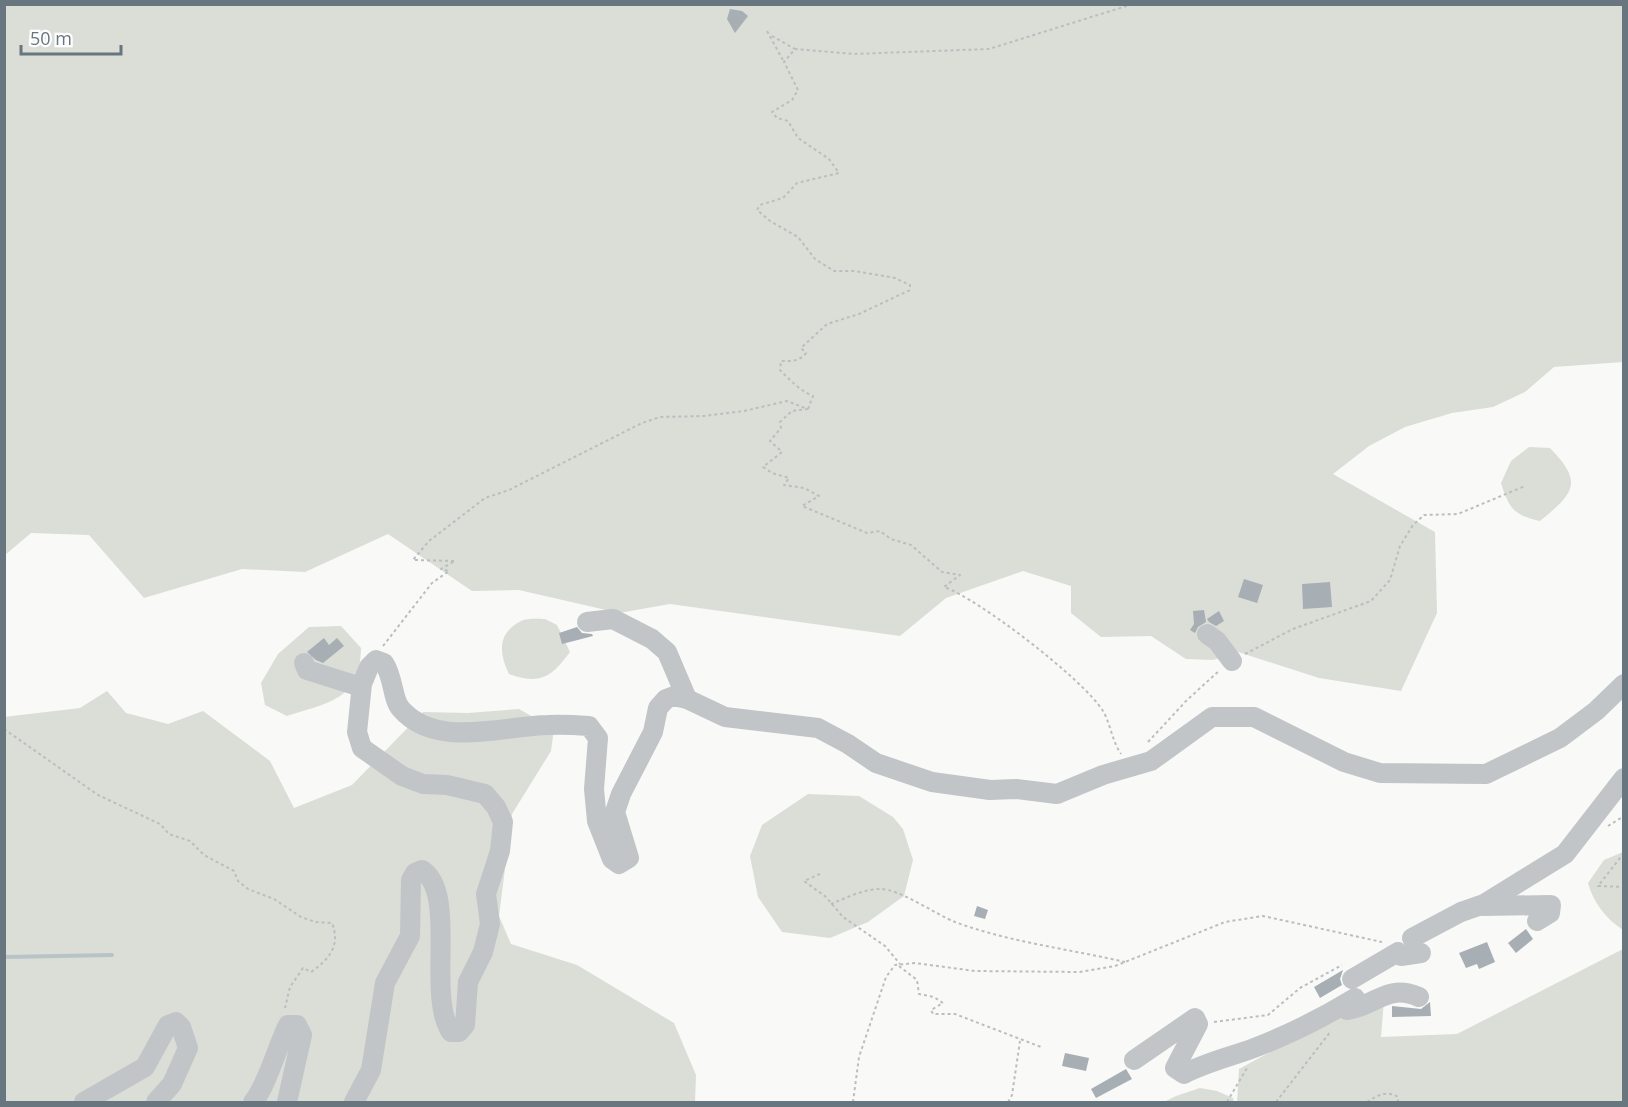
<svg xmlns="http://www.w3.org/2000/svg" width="1628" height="1107" font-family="'Open Sans',sans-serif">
<rect width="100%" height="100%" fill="#f9f9f8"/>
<g fill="#daded7">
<polygon points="4,5 1623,5 1623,362 1554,367 1525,392 1493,407 1452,413 1405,427 1369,446 1333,474 1435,532 1437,613 1401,691 1319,678 1235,651 1228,656 1213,660 1186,659 1151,636 1101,637 1071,613 1071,586 1023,571 946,598 900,636 670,604 619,613 519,590 472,591 388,534 305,572 242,569 144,598 89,535 31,533 5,555"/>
<path d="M1529,447L1550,448C1584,483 1574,493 1540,521C1513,515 1509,508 1501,483L1511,461Z"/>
<path d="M545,619L557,625L570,652C551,678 540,685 509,674C499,653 497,633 521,621C527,618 538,619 545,619Z"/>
<path d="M341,626L361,648C360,700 330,702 287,716L265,705L261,683L278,654L309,627Z"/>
<polygon points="107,691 126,713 168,724 203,711 270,761 294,808 352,785 423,712 468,713 519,709 554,729 551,751 512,814 499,916 511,944 577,965 674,1023 696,1075 695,1102 5,1102 4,717 80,708"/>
<polygon points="808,794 859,796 893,817 903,829 913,860 904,896 868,922 830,938 782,932 758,897 750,856 762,825"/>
<path d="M1623,852V930C1606,919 1593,902 1588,883L1604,860Z"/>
<polygon points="1623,949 1623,1102 1237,1102 1239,1069 1318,1026 1384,1000 1381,1037 1457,1034"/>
<polygon points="1200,1088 1217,1091 1233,1098 1234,1102 1164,1102 1176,1096"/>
</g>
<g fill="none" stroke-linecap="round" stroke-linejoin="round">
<polyline stroke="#b8c3c7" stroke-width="4" points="4,957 112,955"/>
</g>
<g fill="#a7aeb4">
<polygon points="730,9 742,11 748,16 735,33 727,19"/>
<polygon points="1244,579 1263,585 1257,603 1238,597"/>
<polygon points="1330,582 1332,607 1303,609 1302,584"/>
<polygon points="1204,610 1206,622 1198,627 1195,633 1190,630 1194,624 1193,611"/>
<polygon points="1219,611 1224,621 1216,626 1209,622 1207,619"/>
<polygon points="577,627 582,633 592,634 593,636 562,644 559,633"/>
<polygon points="324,638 329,645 337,638 344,646 323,663 316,660 307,652"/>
<polygon points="977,906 988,910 985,919 974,916"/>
<polygon points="1526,929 1533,939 1516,953 1508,943"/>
<polygon points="1487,942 1495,962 1479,969 1477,964 1466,968 1459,953"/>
<polygon points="1343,970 1340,979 1342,985 1320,998 1314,987"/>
<polygon points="1430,1002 1431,1016 1392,1017 1392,1006 1421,1009"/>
<polygon points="1065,1053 1089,1058 1086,1071 1062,1066"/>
<polygon points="1126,1069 1132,1079 1096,1098 1091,1089"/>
</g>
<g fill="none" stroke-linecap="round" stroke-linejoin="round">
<g stroke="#bbbec0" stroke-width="2" stroke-dasharray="3 3" stroke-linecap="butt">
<polyline points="767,31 784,62"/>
<polyline points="772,36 795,49"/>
<path d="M808,409L813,396C800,391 790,380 780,370L781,361C791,361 799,362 806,353L801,348L827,324L859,314L910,290V285L895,278L854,271H834L815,259L798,237L770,221L757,210L760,205L783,198L797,183L839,173L829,159L798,138L788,121L777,118L772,112L792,100L798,90L784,62L795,49L853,54L989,49L1133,4"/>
<path d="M808,409L792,411L780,422L781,428L770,441L782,452L763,467L772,473L789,478L784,485L804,488L819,496L802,506L867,533L880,531L891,539L911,545L942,572L960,575L944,587C979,599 1084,680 1103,711C1111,725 1112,741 1121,754"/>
<polyline points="383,646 432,583 449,571 441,569 455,561 413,560 429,541 485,498 509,490 642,423 660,417 704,416 744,411 787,401 805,408"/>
<polyline points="1245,654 1293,629 1371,601 1390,580 1400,546 1413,525 1424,515 1458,514 1525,486"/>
<path d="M4,729L98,795L160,824L169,834L190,841L204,855L234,871L238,881L248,889L274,899L301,917L315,922L332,923C341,946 329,959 311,972L303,968L290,987L285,1008"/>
<polyline points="1148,742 1187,700 1220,670"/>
<polyline points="1608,826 1624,816"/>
<polyline points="1624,853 1598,886 1624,887"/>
<polyline points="820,874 804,881 826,897 843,917 885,946 900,964"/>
<path d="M831,904C846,898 863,889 880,889C900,889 935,914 955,922C1009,942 1069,949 1125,962"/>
<polyline points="899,966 917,980 919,994 934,997 943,1003 931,1010 933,1014 955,1014 1041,1047"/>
<polyline points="1214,1022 1268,1015 1300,988 1342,965"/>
<polyline points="853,1102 859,1057 886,977 895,965 915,963 975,971 1079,972 1115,966 1225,922 1263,916 1382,942"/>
<polyline points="1008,1102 1012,1095 1020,1041"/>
<polyline points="1227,1102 1247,1068"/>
<polyline points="1276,1102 1331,1031"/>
<path d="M1367,1102C1379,1095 1385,1090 1398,1097V1102"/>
</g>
<g stroke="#c1c5c8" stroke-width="20">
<polyline points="587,622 613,619 652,639 667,652 687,699"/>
<polyline points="1207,634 1217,641 1232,661"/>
<polyline points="304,663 307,670 361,687"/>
<polyline points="1482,906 1551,905 1550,913 1537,921"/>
<polyline points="1412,938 1461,912 1484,904 1565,854 1624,778"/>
<polyline points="1401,956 1421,953"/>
<polyline points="1352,979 1398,952"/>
<path d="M1347,1010C1376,1006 1387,983 1419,997"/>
<path d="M1134,1060L1195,1018L1198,1024L1175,1068L1184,1074C1207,1062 1230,1057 1254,1048C1288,1035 1324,1017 1355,998"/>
<polyline points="84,1102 145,1067 168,1025 176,1022 181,1027 188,1048 172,1084 156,1102"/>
<path d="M253,1102C266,1088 277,1047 288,1025H297L302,1035L287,1102"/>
<path d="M354,1102L371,1070L385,983L410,936L411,880L415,873L422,870C458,893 426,995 451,1032H459L465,1025L468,982L483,952L490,924L486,894L500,851L503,822L496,807L485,794L447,785L423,784L402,776L362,748L357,732L362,684L369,667L376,660L384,663C394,678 392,699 401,709C436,749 502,726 548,725C561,724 576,725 589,726L598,738L594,789L597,821L612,859L619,864L629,858L615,812L621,794L653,732L658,708L666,699L674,696L687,699L725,717L818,728L848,744L876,763L932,782L990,790L1016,789L1057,794L1103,775L1151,761L1212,717H1254L1344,762L1380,773L1486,774L1560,738L1596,711L1624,684"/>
</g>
</g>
<rect width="1628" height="1107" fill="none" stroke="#67767f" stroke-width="12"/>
<path d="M21 45v9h100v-9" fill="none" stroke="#67767f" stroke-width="3"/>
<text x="30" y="45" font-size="18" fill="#67767f" stroke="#ffffff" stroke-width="4.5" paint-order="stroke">50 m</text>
</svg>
